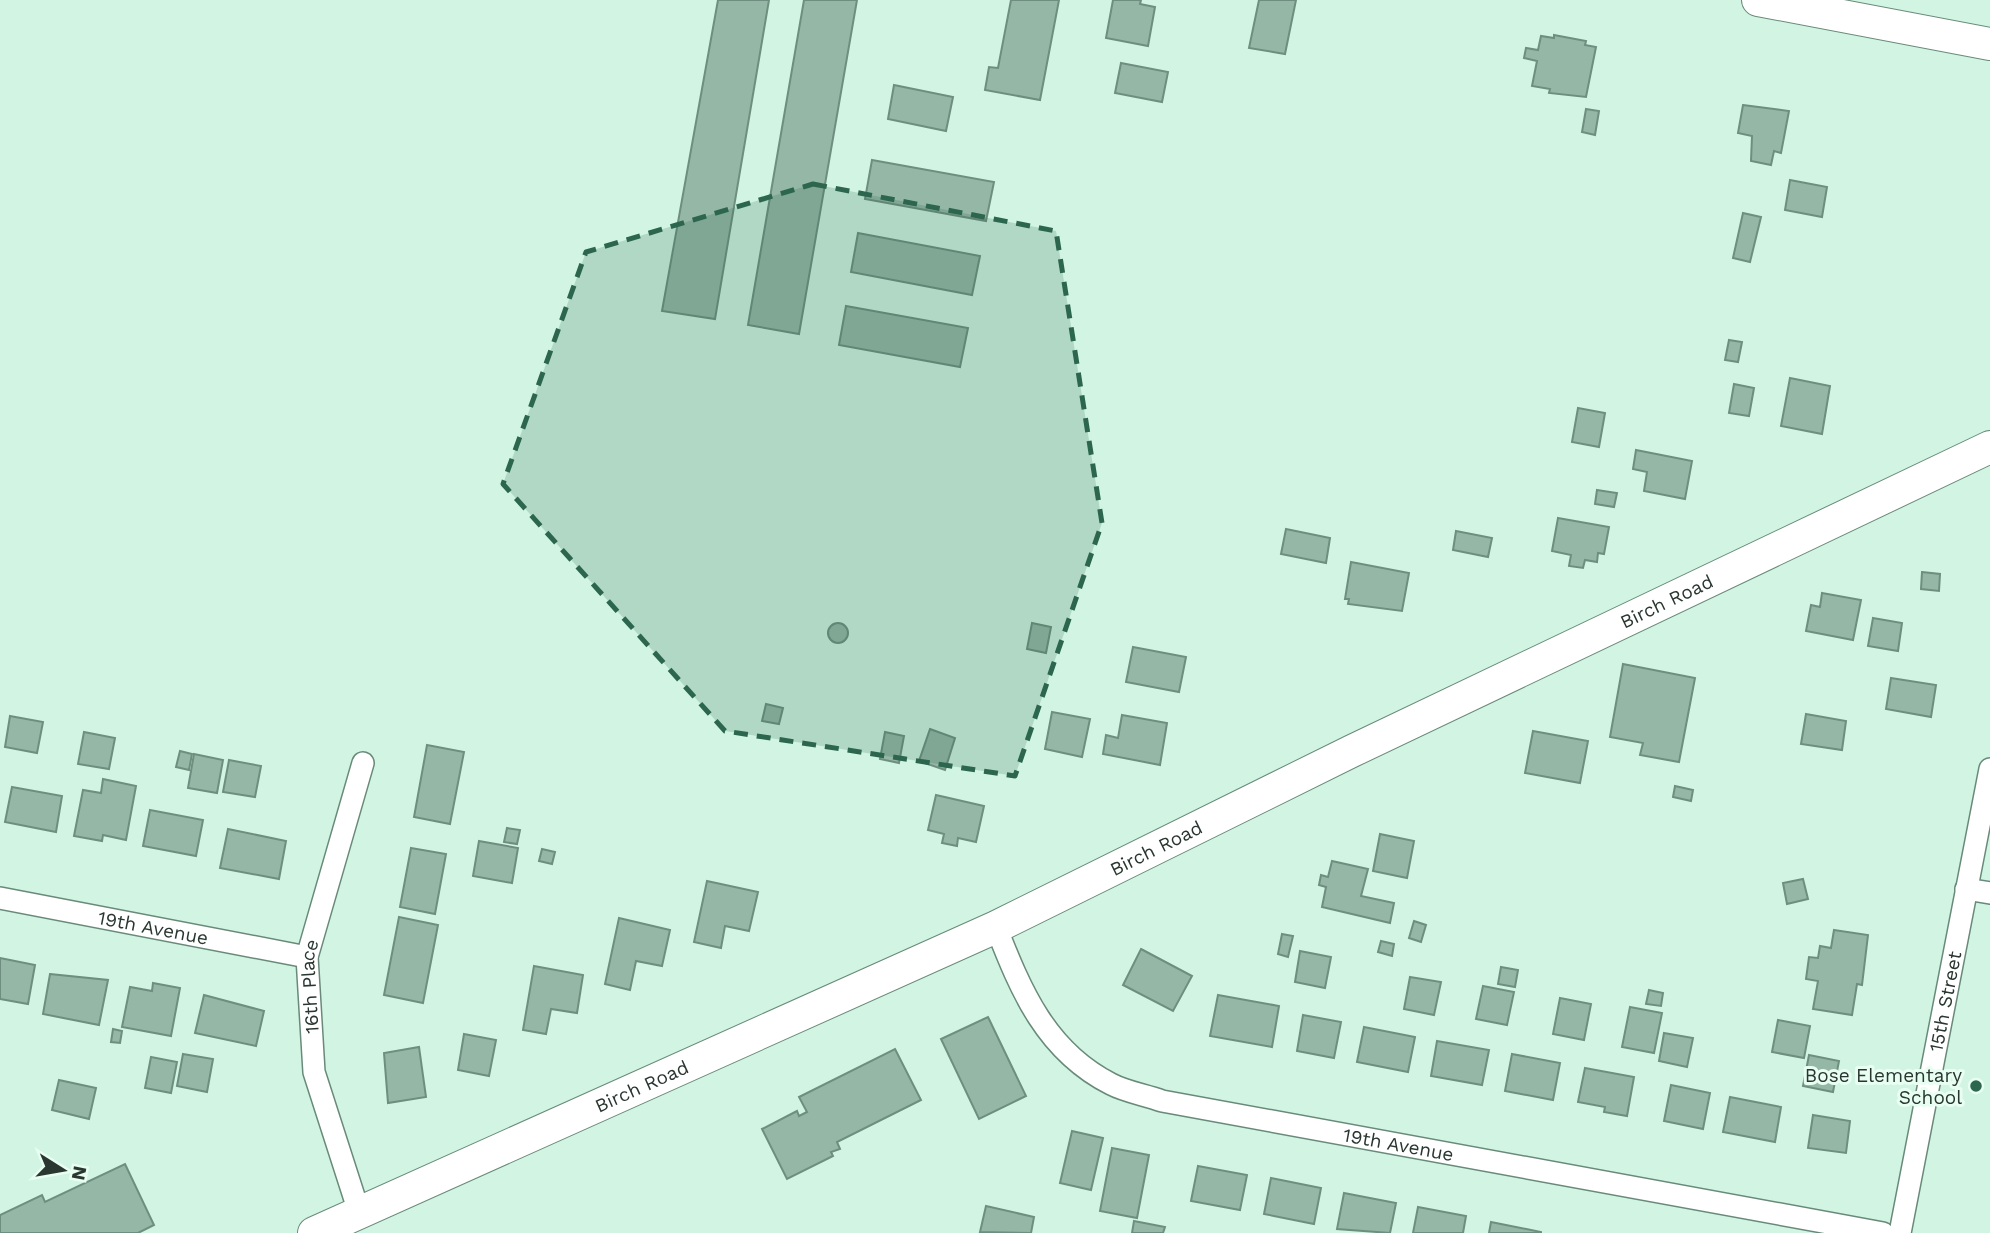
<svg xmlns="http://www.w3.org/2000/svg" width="1990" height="1233" font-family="'Work Sans',sans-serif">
<rect width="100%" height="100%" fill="#d1f5e2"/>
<g fill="#95b7a6" stroke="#6e8f7f" stroke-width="2">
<polygon points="718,0 769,0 715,319 662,311"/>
<polygon points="804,0 857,0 799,334 748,325"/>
<polygon points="1011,0 1059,0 1040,100 985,90 989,67 998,68"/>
<polygon points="1113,0 1141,0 1140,4 1155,7 1148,46 1106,38"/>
<polygon points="1259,0 1296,0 1285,54 1249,48"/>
<polygon points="1554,35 1586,41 1585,45 1596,47 1586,97 1549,93 1550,89 1532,86 1537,61 1524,58 1526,48 1538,50 1541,36 1554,38"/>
<polygon points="1121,63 1168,72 1162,102 1115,93"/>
<polygon points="894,85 953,97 946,131 888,119"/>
<polygon points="1743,105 1789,111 1781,153 1774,151 1771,165 1751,161 1752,136 1738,133"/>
<polygon points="1586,109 1599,111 1595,135 1582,132"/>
<polygon points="872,160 994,182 986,221 865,199"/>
<polygon points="1790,180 1827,187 1822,217 1785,210"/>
<polygon points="1743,213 1761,217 1750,262 1733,258"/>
<polygon points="858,233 980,256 972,295 851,272"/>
<polygon points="846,306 968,328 960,367 839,345"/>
<polygon points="1729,340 1742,342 1738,362 1725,360"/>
<polygon points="1790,378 1830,386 1822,434 1781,426"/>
<polygon points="1734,384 1754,388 1749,416 1729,413"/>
<polygon points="1578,408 1605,413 1599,447 1572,442"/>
<polygon points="1636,450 1692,461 1685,499 1644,491 1647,472 1633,469"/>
<polygon points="1597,490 1617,493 1614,507 1595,504"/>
<polygon points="1558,518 1609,527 1604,554 1598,553 1597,562 1585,560 1583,568 1569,566 1571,555 1552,551"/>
<polygon points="1286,529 1330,538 1326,563 1281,554"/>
<polygon points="1456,531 1492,538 1488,557 1453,550"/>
<polygon points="1351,562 1409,573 1402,611 1348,604 1349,599 1345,599"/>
<polygon points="1922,572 1940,574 1939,591 1921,589"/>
<polygon points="1822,593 1861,600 1853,640 1806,631 1811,605 1820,607"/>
<polygon points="1873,618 1902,623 1898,651 1868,646"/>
<circle cx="838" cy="633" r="10"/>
<polygon points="1032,623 1051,627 1046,653 1027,649"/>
<polygon points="1133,647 1186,657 1179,692 1126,682"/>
<polygon points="1623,664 1695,678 1679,762 1640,755 1643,743 1610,737"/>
<polygon points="1891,678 1936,685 1931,717 1886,709"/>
<polygon points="766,704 783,708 779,724 762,721"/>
<polygon points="1052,712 1090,719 1082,757 1045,749"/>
<polygon points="1806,714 1846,721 1842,750 1801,744"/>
<polygon points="1122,715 1167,723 1160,765 1103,754 1106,735 1118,738"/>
<polygon points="10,716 43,722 37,753 5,747"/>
<polygon points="930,729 955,738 945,770 919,761"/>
<polygon points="1533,731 1588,741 1580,783 1525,773"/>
<polygon points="84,732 115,738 109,769 78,764"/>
<polygon points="885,732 904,736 899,763 880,759"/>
<polygon points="427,745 464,752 450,824 414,817"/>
<polygon points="180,751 192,754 189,770 176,767"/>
<polygon points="194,754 223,760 217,793 188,788"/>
<polygon points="229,760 261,766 255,797 223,792"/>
<polygon points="103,779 136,786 126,840 103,835 102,841 74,836 83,790 101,793"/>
<polygon points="1675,786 1693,790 1691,801 1673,797"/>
<polygon points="12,787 62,796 56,832 5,822"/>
<polygon points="936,795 984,806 976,842 958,838 957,846 942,843 944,834 928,830"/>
<polygon points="150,810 203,820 196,856 143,846"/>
<polygon points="507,828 520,830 517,844 504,842"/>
<polygon points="228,829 286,841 279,879 220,868"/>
<polygon points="1380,834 1414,841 1407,878 1373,871"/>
<polygon points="479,841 518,848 512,883 473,876"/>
<polygon points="411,848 446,854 435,914 400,907"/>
<polygon points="542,849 555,852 552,864 539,861"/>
<polygon points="1332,861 1368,869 1361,896 1394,903 1390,923 1322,907 1326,887 1319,885 1321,875 1328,877"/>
<polygon points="1803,879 1808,899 1787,904 1783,883"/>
<polygon points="707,881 758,892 749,931 725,926 721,948 694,942"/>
<polygon points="399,917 438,925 423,1003 384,995"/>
<polygon points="619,918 670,930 662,966 636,961 630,990 605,984"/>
<polygon points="1414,921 1426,925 1421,942 1409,938"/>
<polygon points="1834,930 1868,935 1862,985 1857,984 1852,1015 1813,1009 1818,981 1806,979 1809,957 1818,958 1820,946 1831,948"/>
<polygon points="1282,934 1293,936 1288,957 1278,954"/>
<polygon points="1381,941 1394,944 1392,956 1378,952"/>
<polygon points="1141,949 1192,976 1173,1011 1123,985"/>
<polygon points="1300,951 1331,957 1325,988 1295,982"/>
<polygon points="0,958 35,965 28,1004 0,999"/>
<polygon points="534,966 583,975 577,1013 551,1009 546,1034 523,1030"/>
<polygon points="1501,967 1518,970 1515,987 1498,984"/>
<polygon points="50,974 108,980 99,1025 43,1014"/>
<polygon points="1410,977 1441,982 1434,1015 1404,1009"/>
<polygon points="153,983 180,988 171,1036 122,1027 130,987 152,991"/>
<polygon points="1483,986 1514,992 1507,1025 1476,1019"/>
<polygon points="1649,990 1663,993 1661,1006 1646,1004"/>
<polygon points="204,995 264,1011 256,1046 195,1033"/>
<polygon points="1218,995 1279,1006 1272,1047 1210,1036"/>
<polygon points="1560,998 1591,1004 1584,1040 1553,1034"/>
<polygon points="1630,1007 1662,1013 1654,1053 1622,1047"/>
<polygon points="1303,1015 1341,1022 1334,1058 1297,1051"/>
<polygon points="988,1017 1026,1096 979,1119 941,1039"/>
<polygon points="1778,1020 1810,1026 1804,1058 1772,1052"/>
<polygon points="1364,1027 1415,1037 1408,1072 1357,1062"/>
<polygon points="113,1029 122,1031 120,1043 111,1042"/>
<polygon points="1664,1033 1693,1038 1687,1067 1659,1061"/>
<polygon points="464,1034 496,1040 489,1076 458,1070"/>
<polygon points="1437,1041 1489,1050 1482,1085 1431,1076"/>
<polygon points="419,1047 426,1097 388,1103 384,1053"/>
<polygon points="895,1049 921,1100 837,1142 840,1149 831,1152 833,1156 787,1179 762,1129 797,1111 799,1116 807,1112 799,1097"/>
<polygon points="183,1054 213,1059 207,1092 177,1086"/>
<polygon points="1512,1054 1560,1063 1553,1100 1505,1091"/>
<polygon points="1809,1055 1839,1061 1833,1092 1803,1086"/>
<polygon points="151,1057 177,1062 171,1093 145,1088"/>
<polygon points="1585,1068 1634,1077 1627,1116 1604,1112 1605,1107 1578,1102"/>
<polygon points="59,1080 96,1088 89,1119 52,1110"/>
<polygon points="1671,1085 1710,1093 1703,1129 1664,1121"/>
<polygon points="1730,1097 1781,1107 1775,1142 1723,1132"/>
<polygon points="1813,1115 1850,1121 1846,1153 1808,1148"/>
<polygon points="1072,1131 1103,1138 1091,1190 1060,1183"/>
<polygon points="1112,1148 1149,1155 1137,1218 1100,1211"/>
<polygon points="125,1164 154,1225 138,1233 0,1233 0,1215 42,1195 45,1202"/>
<polygon points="1198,1166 1247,1175 1240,1210 1191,1201"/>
<polygon points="1271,1178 1321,1188 1314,1224 1264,1214"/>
<polygon points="1344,1193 1396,1203 1390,1233 1337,1229"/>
<polygon points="986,1206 1034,1217 1031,1233 980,1232"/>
<polygon points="1418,1207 1466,1216 1463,1233 1413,1233"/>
<polygon points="1134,1221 1165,1227 1163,1233 1132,1233"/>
<polygon points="1491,1222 1541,1232 1541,1233 1489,1233"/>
</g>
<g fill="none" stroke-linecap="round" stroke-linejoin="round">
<defs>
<g id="street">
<polyline points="1966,889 1990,893"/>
<path id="s1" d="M0,898L307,957"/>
<path id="s2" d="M996,927C1021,991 1046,1051 1111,1084C1126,1092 1146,1095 1162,1101L1883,1233"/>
<path id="s3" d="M359,1212L314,1072L307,957L363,763"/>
<path id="s4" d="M1900,1233L1990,769"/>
</g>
<g id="secondary">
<polyline points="1758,0 1990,44"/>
<path id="s5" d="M314,1233L996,927L1352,751L1990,447"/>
</g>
</defs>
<use href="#street" stroke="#698a7a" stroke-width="24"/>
<use href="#secondary" stroke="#698a7a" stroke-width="34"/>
<use href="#street" stroke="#fff" stroke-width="21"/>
<use href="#secondary" stroke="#fff" stroke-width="32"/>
</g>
<path fill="#2d664e" fill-opacity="0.2" stroke="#2d664e" stroke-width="5" stroke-dasharray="14 9" stroke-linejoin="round" d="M813,184L1056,231L1102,523L1015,776L725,731L503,484L586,252Z"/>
<circle fill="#2d664e" stroke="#e8fef3" stroke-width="2.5" cx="1976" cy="1086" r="7"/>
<g text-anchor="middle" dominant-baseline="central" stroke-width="6" stroke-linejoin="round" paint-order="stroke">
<g font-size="19" fill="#293730" stroke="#e8fef3">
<text stroke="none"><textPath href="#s5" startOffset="1493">Birch Road</textPath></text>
<text stroke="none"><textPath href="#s5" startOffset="926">Birch Road</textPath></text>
<text stroke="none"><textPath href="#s1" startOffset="156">19th Avenue</textPath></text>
<text stroke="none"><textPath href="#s3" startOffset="233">16th Place</textPath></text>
<text stroke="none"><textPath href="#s4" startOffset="236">15th Street</textPath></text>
<text stroke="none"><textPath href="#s5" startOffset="359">Birch Road</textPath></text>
<text stroke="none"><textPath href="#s2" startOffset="494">19th Avenue</textPath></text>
</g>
<g font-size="19" fill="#293730" stroke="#e8fef3" text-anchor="end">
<text x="1962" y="1075">Bose Elementary<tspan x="1962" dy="22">School</tspan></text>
</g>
</g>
<g transform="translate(63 1170) rotate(101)" stroke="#e8fef3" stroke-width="5" paint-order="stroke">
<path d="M0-5L12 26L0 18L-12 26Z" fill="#293730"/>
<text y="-10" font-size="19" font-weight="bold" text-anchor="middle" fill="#293730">N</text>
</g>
</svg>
